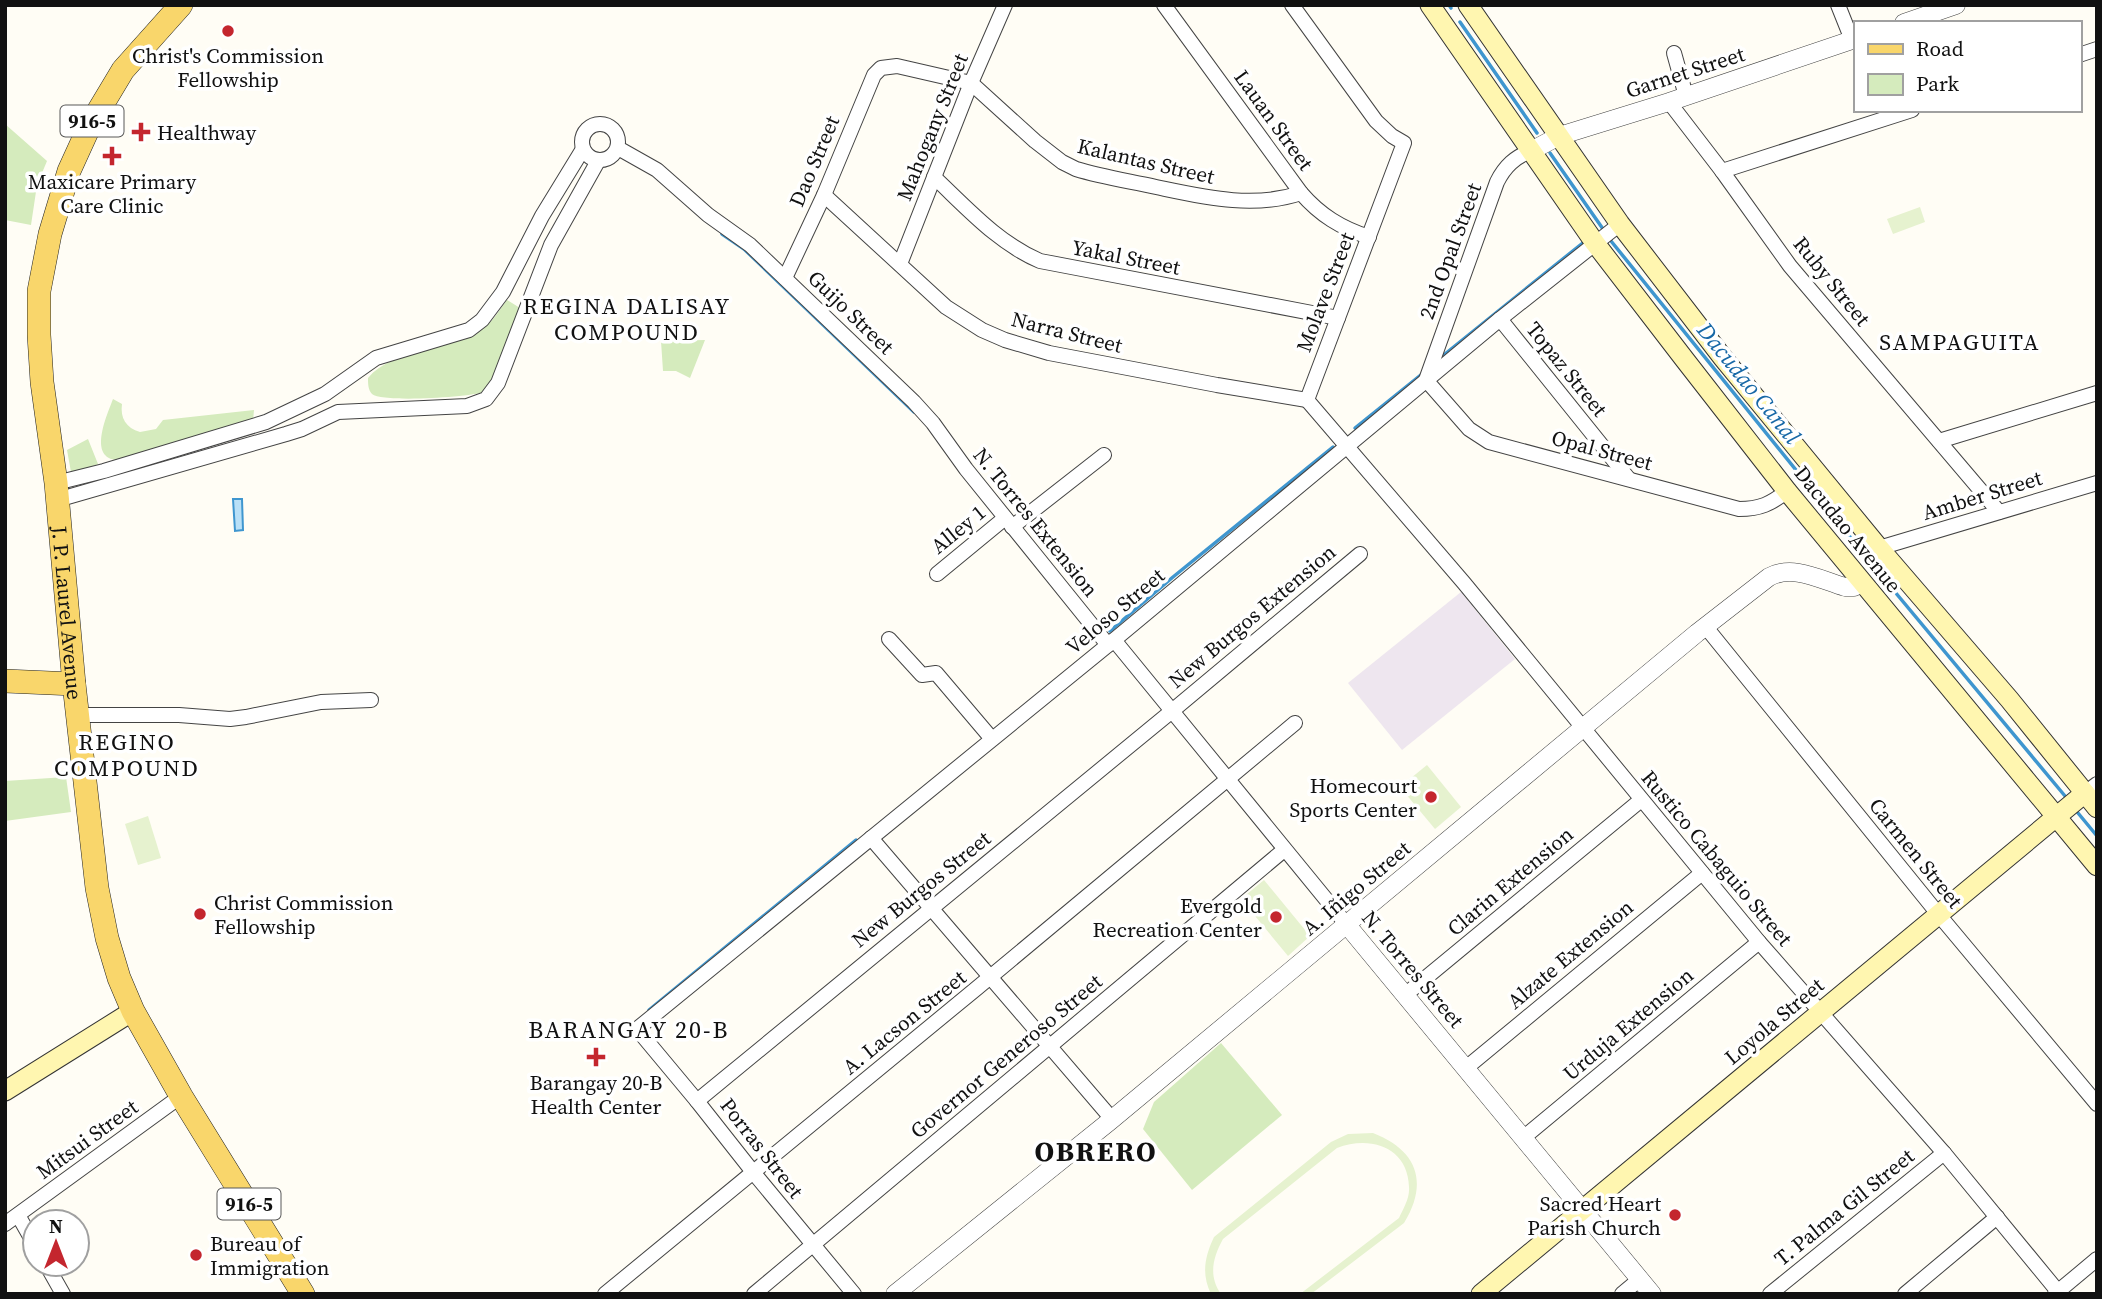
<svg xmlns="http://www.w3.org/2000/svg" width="2102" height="1299" font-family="'Source Serif 4',serif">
<rect width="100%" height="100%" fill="#fffdf5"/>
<polygon fill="#eee6ef" points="1461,592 1515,659 1402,750 1348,683"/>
<g fill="#d5ebbd">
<polygon points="5,124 47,161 37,185 31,225 5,220"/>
<path d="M507,300L520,308L493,381L484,392C470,397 383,403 372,394C368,390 368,383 368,378C394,347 449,352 482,329C493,322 499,310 507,300Z"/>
<polygon points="705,340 690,378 676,371 663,371 661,341"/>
<path d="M113,399L122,404C120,418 126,428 140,432L156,429L163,420L254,410L253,421L118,460C87,459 107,415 113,399Z"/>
<polygon points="88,439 98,464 79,472 71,472 67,450"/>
<polygon points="66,777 71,812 5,821 5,781"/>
<polygon points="1221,1043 1282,1115 1192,1190 1143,1129 1154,1102"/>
</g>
<g fill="#e6f2cf">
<polygon points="1920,207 1925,222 1893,234 1887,219"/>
<polygon points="1427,765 1461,807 1435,829 1400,787"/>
<polygon points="148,816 161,858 138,865 125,824"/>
<polygon points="1264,880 1310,936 1288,956 1241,899"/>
<path d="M1373,1133C1417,1150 1429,1182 1404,1223L1311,1294H1300L1399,1218C1403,1209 1410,1198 1409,1187C1408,1147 1370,1135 1337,1148L1223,1239C1213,1257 1208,1276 1221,1294H1211C1201,1274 1205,1256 1214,1237L1331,1142L1348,1134Z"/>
</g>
<polygon fill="#b9e0f7" stroke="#3f96cf" stroke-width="2" points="233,499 242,499 243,530 235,531"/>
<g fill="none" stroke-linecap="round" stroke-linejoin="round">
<g stroke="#3f96cf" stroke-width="3.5">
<polyline points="1449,5 1451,8"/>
<polyline points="1460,22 1537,133"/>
<polyline points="1550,153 1603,229"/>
<polyline points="722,234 744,249 914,412"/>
<polyline points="1611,241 1859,548"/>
<polyline points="1440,358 1584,242"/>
<polyline points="1355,428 1422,374"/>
<polyline points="1870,562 2065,796"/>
<polyline points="1110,631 1173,577 1333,447"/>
<polyline points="2078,813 2097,836"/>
<polyline points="649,1010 856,840"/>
</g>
<defs>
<g id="minor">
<path d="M1164,5L1301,193C1320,215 1341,228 1369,237"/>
<polyline points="1292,5 1376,121 1392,136 1404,143 1307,400"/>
<polyline points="1838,5 1852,40"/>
<polyline points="1674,53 1686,96"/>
<polyline points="2079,55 2097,49"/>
<polyline points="1669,102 1722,171 1790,266 1999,512"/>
<circle cx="600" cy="142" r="18"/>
<polyline points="618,148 657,170 708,215 750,245 914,402 933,423 966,469 1108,645"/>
<path d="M1531,151C1515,157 1505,166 1497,182L1426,380L1469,429L1489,442L1739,509C1760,509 1771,504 1787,491"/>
<polyline points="1722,171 1912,110"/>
<path d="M934,177C967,208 998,243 1040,261L1338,318"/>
<polyline points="824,195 946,307 982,330 1005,340 1049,353 1217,385 1307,400"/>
<polyline points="900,264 971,83 1005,5"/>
<path d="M785,278L824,195L874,75L881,68L897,66L971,83L1035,141L1062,162L1076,169C1102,177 1129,181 1156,187C1204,197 1253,209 1301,193"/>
<polyline points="1500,319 1628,478"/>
<polyline points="1307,400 1464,583 1759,942 1944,1153 2060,1294"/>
<polyline points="1939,441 2097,393"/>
<polyline points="56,483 104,471 266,422 325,394 376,358 469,330 482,320 503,292 542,216 583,149"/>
<polyline points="57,500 286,434 302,429 338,412 467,406 486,399 498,383 551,245 598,161"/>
<polyline points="1012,527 1104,455"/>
<polyline points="1879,548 2097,483"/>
<polyline points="937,574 1005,518"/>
<polyline points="1705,626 1939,915 2097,1104"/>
<polyline points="889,639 922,675 936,673 992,739"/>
<polyline points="1114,640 1347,925"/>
<polyline points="78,715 179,715 230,719 246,717 321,702 371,700"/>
<polyline points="2085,793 2097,784"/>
<polyline points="871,838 1112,1119"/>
<polyline points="1405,995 1641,800"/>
<polyline points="1466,1068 1702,873"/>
<polyline points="697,1101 1172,711 1360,554"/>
<polyline points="1523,1138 1759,942"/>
<polyline points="18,1215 35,1245"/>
<polyline points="5,1224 181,1096"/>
<polyline points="46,1264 63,1294"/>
<polyline points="605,1294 977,988 1295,723"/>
<polyline points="754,1294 1284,850"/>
<polyline points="854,1294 753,1172 697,1101 637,1029 1108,645 1500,319 1620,224"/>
<polyline points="1622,1294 1640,1279"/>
<polyline points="1770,1294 1944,1153"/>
<polyline points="1905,1294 1997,1217"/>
<polyline points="2055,1294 2097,1259"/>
</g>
<g id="tertiary">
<polyline points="1904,23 1956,5"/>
<polyline points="1531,151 1559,136 1669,102 1855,39"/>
<polyline points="1347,925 1652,1294"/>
<path d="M895,1294L1110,1121L1697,633L1769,577C1793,564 1821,580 1845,587H1854L1862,583"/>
</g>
<g id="secondary">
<polyline points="1430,5 1595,243 1685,360 1787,491 2097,866"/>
<polyline points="1468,5 1620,224 1723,358 1879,548 2009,699 2097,808"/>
<polyline points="5,1091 133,1011"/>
<polyline points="1481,1294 2085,793"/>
</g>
<g id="primary">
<path id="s1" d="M181,5L123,70L90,125L69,171L50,234L39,291V335L42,382L56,483L74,684L97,888L107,938L119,978L133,1011L181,1096L303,1294"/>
<polyline points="5,681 74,684"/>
</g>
</defs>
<use href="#minor" stroke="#444" stroke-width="16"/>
<use href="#tertiary" stroke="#444" stroke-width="19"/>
<use href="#secondary" stroke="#333" stroke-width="21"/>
<use href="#primary" stroke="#222" stroke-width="24"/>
<use href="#minor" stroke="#fff" stroke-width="14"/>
<use href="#tertiary" stroke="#fff" stroke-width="18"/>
<use href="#secondary" stroke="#fff6b0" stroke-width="19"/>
<use href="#primary" stroke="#f9d66b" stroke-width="23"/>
</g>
<g fill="#c4262e" stroke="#fff" stroke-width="2.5">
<circle cx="228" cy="31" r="7"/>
<path d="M137.5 121.5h7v7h7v7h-7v7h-7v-7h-7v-7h7z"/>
<path d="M108.5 145.5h7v7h7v7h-7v7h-7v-7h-7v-7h7z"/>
<circle cx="1431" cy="797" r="7"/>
<circle cx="200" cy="914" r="7"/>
<circle cx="1276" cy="917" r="7"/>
<path d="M592.5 1046.5h7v7h7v7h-7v7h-7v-7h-7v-7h7z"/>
<circle cx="1675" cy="1215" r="7"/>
<circle cx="196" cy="1255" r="7"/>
</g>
<g text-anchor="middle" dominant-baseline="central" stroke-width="7" stroke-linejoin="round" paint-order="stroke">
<g fill="#fff" stroke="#585858" stroke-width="2">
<rect x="60.5" y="105.5" width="63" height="31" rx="5"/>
<rect x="217.5" y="1188.5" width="63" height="31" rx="5"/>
</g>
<g font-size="19" font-weight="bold" fill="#111">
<text x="92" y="121">916-5</text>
<text x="249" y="1204">916-5</text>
</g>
<g font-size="21" fill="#111" stroke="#fff">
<text x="228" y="55">Christ's Commission<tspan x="228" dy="24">Fellowship</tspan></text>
<text x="157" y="132" text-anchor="start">Healthway</text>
<text x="112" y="181">Maxicare Primary<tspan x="112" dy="24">Care Clinic</tspan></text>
<text x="1417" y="785" text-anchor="end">Homecourt<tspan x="1417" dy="24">Sports Center</tspan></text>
<text x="214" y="902" text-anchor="start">Christ Commission<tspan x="214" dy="24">Fellowship</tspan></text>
<text x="1262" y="905" text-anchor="end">Evergold<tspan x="1262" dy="24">Recreation Center</tspan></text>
<text x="596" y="1082">Barangay 20-B<tspan x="596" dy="24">Health Center</tspan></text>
<text x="1661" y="1203" text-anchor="end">Sacred Heart<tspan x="1661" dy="24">Parish Church</tspan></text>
<text x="210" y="1243" text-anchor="start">Bureau of<tspan x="210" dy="24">Immigration</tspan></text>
</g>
<g font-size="21" fill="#111" stroke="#fff">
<text transform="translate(1685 72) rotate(-18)">Garnet Street</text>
<text transform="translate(1274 120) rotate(54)">Lauan Street</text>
<text transform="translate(932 127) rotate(-68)">Mahogany Street</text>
<text transform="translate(814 161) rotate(-67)">Dao Street</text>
<text transform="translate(1146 161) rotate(13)">Kalantas Street</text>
<text transform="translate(1450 251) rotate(-70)">2nd Opal Street</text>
<text transform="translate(1126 257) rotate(11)">Yakal Street</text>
<text transform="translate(1832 281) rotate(51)">Ruby Street</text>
<text transform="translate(1325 292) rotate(-69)">Molave Street</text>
<text transform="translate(851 312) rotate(44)">Guijo Street</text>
<text transform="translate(1067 332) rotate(14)">Narra Street</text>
<text transform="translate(1567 369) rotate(51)">Topaz Street</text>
<text transform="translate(1602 450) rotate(15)">Opal Street</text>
<text transform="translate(1982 495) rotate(-17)">Amber Street</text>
<text transform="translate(1036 522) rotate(51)">N. Torres Extension</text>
<text transform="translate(958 529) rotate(-39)">Alley 1</text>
<text transform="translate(1848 529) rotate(51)">Dacudao Avenue</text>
<text transform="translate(1115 611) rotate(-40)">Veloso Street</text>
<text stroke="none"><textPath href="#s1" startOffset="649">J. P. Laurel Avenue</textPath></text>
<text transform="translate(1252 616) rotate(-40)">New Burgos Extension</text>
<text transform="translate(1916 853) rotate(51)">Carmen Street</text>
<text transform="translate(1717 858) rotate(50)">Rustico Cabaguio Street</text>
<text transform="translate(1510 881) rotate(-40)">Clarin Extension</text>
<text transform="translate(1356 888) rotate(-40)">A. Iñigo Street</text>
<text transform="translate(921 889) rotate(-39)">New Burgos Street</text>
<text transform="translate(1570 954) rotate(-40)">Alzate Extension</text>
<text transform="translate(1413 969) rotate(50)">N. Torres Street</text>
<text transform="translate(1774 1021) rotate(-40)">Loyola Street</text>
<text transform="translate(904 1022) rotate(-39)">A. Lacson Street</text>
<text transform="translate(1628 1024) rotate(-40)">Urduja Extension</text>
<text transform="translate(1006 1056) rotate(-40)">Governor Generoso Street</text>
<text transform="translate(87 1139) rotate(-36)">Mitsui Street</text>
<text transform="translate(762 1148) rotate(52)">Porras Street</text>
<text transform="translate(1844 1207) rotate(-39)">T. Palma Gil Street</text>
</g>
<g font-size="23" letter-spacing="2" fill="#111" stroke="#fff">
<text x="627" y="306">REGINA DALISAY<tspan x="627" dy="26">COMPOUND</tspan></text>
<text x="1960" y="342">SAMPAGUITA</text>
<text x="127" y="742">REGINO<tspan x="127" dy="26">COMPOUND</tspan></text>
</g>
<g font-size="23" font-style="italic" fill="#1768a6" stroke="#fff">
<text transform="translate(1749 383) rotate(51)">Dacudao Canal</text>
</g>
<g font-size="24" letter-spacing="2" fill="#111" stroke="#fff">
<text x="629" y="1029">BARANGAY 20-B</text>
</g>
<g font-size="28" font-weight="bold" letter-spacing="2" fill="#111" stroke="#fff">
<text x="1096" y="1151">OBRERO</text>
</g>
</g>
<rect width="2102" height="1299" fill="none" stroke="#111111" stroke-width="14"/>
<rect x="1854" y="21" width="228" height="91" fill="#ffffff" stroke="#a0a0a0" stroke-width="2"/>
<rect x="1868" y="44" width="35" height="10" fill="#f9d66b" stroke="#a0a0a0" stroke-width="2"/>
<text x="1916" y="56" font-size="21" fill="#111111">Road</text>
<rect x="1868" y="74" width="35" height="21" fill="#d5ebbd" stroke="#a0a0a0" stroke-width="2"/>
<text x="1916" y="91" font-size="21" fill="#111111">Park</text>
<g transform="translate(56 1243)"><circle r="33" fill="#ffffff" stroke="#a0a0a0" stroke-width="2"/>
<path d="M0-5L12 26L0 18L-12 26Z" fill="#c4262e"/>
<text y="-10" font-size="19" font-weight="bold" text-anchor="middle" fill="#111111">N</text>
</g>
</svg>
